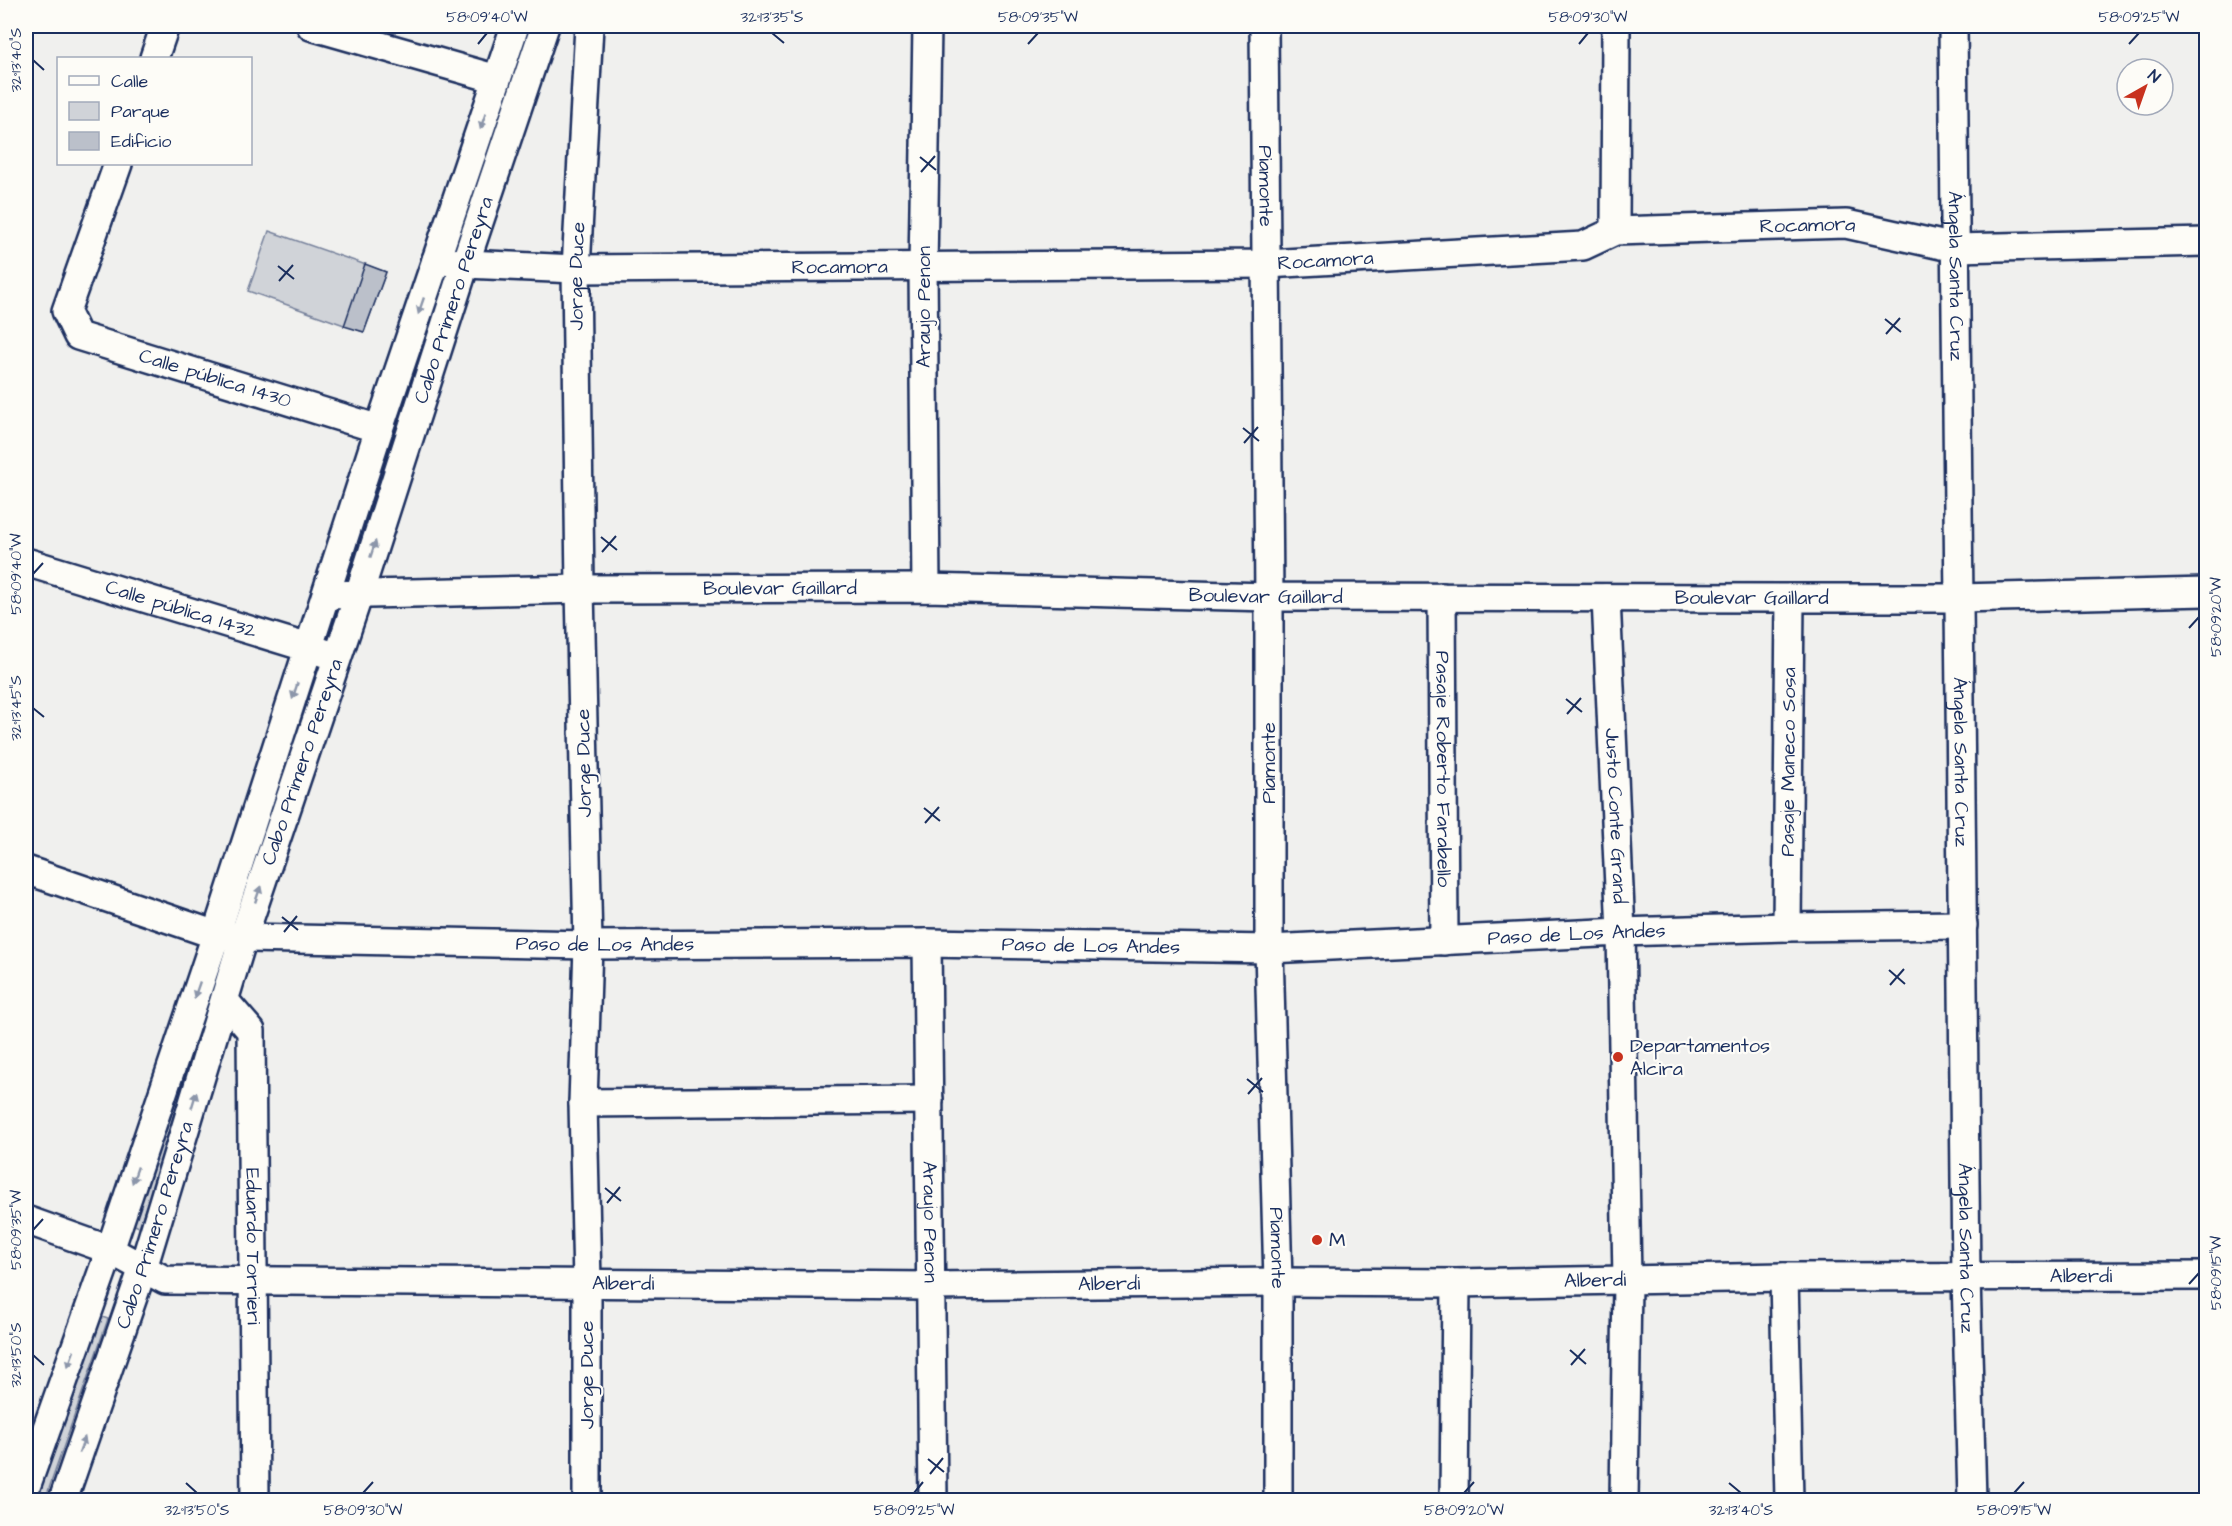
<svg xmlns="http://www.w3.org/2000/svg" width="2232" height="1526" font-family="'Architects Daughter',sans-serif">
<rect width="100%" height="100%" fill="#f0f0ee"/>
<filter id="ink" filterUnits="userSpaceOnUse"><feTurbulence type="fractalNoise" baseFrequency=".0167" numOctaves="2"/><feDisplacementMap in="SourceGraphic" scale="12" xChannelSelector="R" yChannelSelector="G"/><feConvolveMatrix kernelMatrix="1 2 1 2 8 2 1 2 1" color-interpolation-filters="sRGB"/></filter>
<g filter="url(#ink)">
<g fill="#d0d3d8" stroke="#76819b" stroke-width="1.5">
<polygon points="526,26 536,26 463,235 454,231"/>
<polygon points="269,231 386,272 364,332 248,291"/>
<polygon points="439,293 448,296 355,564 346,561"/>
<polygon points="311,680 321,683 241,916 232,913"/>
<polygon points="223,956 232,959 139,1227 130,1223"/>
<polygon points="99,1316 108,1319 45,1500 35,1500"/>
</g>
<polygon fill="#bbc0ca" stroke="#1b2f5e" stroke-width="1.5" points="365,264 386,272 364,332 344,326"/>
<g fill="none" stroke-linecap="round" stroke-linejoin="round">
<defs>
<g id="minor">
<polyline points="311,26 497,79"/>
<path id="s1" d="M1264,26L1269,597V949L1278,1282V1500"/>
<path id="s2" d="M1953,26L1966,1277L1972,1500"/>
<polyline points="154,58 165,26"/>
<path id="s3" d="M118,164L66,311L78,336L379,429"/>
<polyline points="1615,231 1616,26"/>
<path id="s4" d="M436,260L465,264L576,269L1267,264L1583,246L1615,231L1846,224L1955,248L2206,242"/>
<path id="s5" d="M26,562L325,653"/>
<polyline points="926,588 923,268 927,26"/>
<path id="s6" d="M327,595L580,589L926,588L1269,597L1790,598H1959L2206,592"/>
<path id="s7" d="M1442,597L1444,941"/>
<path id="s8" d="M1606,598L1621,932L1627,1281L1624,1500"/>
<path id="s9" d="M26,870L216,935L243,938L588,945L927,943L1269,949L1621,932L1787,927L1963,925"/>
<path id="s10" d="M1787,927L1790,598"/>
<path id="s11" d="M927,943L933,1500"/>
<path id="s12" d="M225,1001L251,1031L255,1500"/>
<polyline points="583,1103 929,1100"/>
<path id="s13" d="M26,1220L110,1250L165,1280L931,1286L1278,1282L1456,1283L1784,1277L2206,1276"/>
<polyline points="1784,1277 1789,1500"/>
<polyline points="26,1487 110,1250 216,935 379,429 515,26"/>
<path id="s14" d="M63,1500L143,1268L243,938L359,594L465,264L545,26"/>
<path id="s15" d="M587,1500V1283L583,1103L588,945L580,589L576,269L589,26"/>
<polyline points="1454,1500 1456,1283"/>
</g>
</defs>
<use href="#minor" stroke="#1b2f5e" stroke-width="32"/>
<use href="#minor" stroke="#fdfcf7" stroke-width="27"/>
</g>
<defs><path id="oneway-solid" d="M-6-.8H1V-3.2L6.5 0L1 3.2V.8H-6Z" transform="scale(1.5)"/></defs>
<g fill="#8c96aa">
<use href="#oneway-solid" transform="translate(483 121) rotate(109)"/>
<use href="#oneway-solid" transform="translate(421 306) rotate(109)"/>
<use href="#oneway-solid" transform="translate(373 549) rotate(-72)"/>
<use href="#oneway-solid" transform="translate(295 691) rotate(108)"/>
<use href="#oneway-solid" transform="translate(258 894) rotate(-71)"/>
<use href="#oneway-solid" transform="translate(197 990) rotate(109)"/>
<use href="#oneway-solid" transform="translate(194 1100) rotate(-73)"/>
<use href="#oneway-solid" transform="translate(135 1175) rotate(109)"/>
<use href="#oneway-solid" transform="translate(71 1359) rotate(110)"/>
<use href="#oneway-solid" transform="translate(82 1445) rotate(-71)"/>
</g>
</g>
<path fill="none" stroke="#1b2f5e" stroke-width="2" d="M772,33L784,43M478,44L487,33M1028,44L1038,33M1579,44L1588,33M2129,44L2139,33M33,60L44,70M920,157L936,170M921,172L935,156M278,266L294,279M279,281L293,265M1885,319L1901,332M1886,334L1900,318M1243,428L1259,441M1244,443L1258,427M601,537L617,550M602,552L616,536M33,574L43,563M2189,628L2199,617M1566,699L1582,712M33,708L44,717M1567,714L1581,698M924,808L940,821M925,823L939,807M282,917L298,930M284,932L297,916M1889,970L1905,984M1890,985L1904,969M1247,1079L1263,1092M1248,1094L1262,1078M605,1188L621,1201M607,1203L620,1187M33,1230L43,1219M2189,1284L2199,1273M1570,1350L1586,1364M33,1355L44,1365M1571,1365L1585,1349M928,1459L944,1472M930,1474L943,1458M186,1483L197,1493M1729,1483L1741,1493M363,1493L373,1482M914,1493L923,1482M1464,1493L1474,1482M2014,1493L2024,1482"/>
<g fill="#c8321e" stroke="#fdfcf7" stroke-width="2">
<circle cx="1618" cy="1057" r="6"/>
<circle cx="1317" cy="1240" r="6"/>
</g>
<g text-anchor="middle" dominant-baseline="central" stroke-width="4.5" stroke-linejoin="round" paint-order="stroke">
<g font-size="20" fill="#1b2f5e" stroke="#fdfcf7">
<text stroke="none"><textPath href="#s1" startOffset="160">Piamonte</textPath></text>
<text stroke="none"><textPath href="#s4" startOffset="1376">Rocamora</textPath></text>
<text stroke="none"><textPath href="#s4" startOffset="890">Rocamora</textPath></text>
<text stroke="none"><textPath href="#s4" startOffset="404">Rocamora</textPath></text>
<text stroke="none"><textPath href="#s15" startOffset="1224">Jorge Duce</textPath></text>
<text stroke="none"><textPath href="#s2" startOffset="250">Ángela Santa Cruz</textPath></text>
<text stroke="none"><textPath href="#s14" startOffset="1262">Cabo Primero Pereyra</textPath></text>
<text transform="translate(924 307) rotate(-90)">Araujo Penon</text>
<text stroke="none"><textPath href="#s3" startOffset="327">Calle pública 1430</textPath></text>
<text stroke="none"><textPath href="#s6" startOffset="453">Boulevar Gaillard</textPath></text>
<text stroke="none"><textPath href="#s6" startOffset="939">Boulevar Gaillard</textPath></text>
<text stroke="none"><textPath href="#s6" startOffset="1425">Boulevar Gaillard</textPath></text>
<text stroke="none"><textPath href="#s5" startOffset="162">Calle pública 1432</textPath></text>
<text stroke="none"><textPath href="#s14" startOffset="776">Cabo Primero Pereyra</textPath></text>
<text transform="translate(584 763) rotate(-91)">Jorge Duce</text>
<text transform="translate(1269 763) rotate(-90)">Piamonte</text>
<text stroke="none"><textPath href="#s10" startOffset="165">Pasaje Maneco Sosa</textPath></text>
<text stroke="none"><textPath href="#s2" startOffset="736">Ángela Santa Cruz</textPath></text>
<text stroke="none"><textPath href="#s7" startOffset="172">Pasaje Roberto Farabello</textPath></text>
<text stroke="none"><textPath href="#s8" startOffset="218">Justo Conte Grand</textPath></text>
<text stroke="none"><textPath href="#s9" startOffset="1562">Paso de Los Andes</textPath></text>
<text stroke="none"><textPath href="#s9" startOffset="590">Paso de Los Andes</textPath></text>
<text stroke="none"><textPath href="#s9" startOffset="1076">Paso de Los Andes</textPath></text>
<text stroke="none"><textPath href="#s11" startOffset="279">Araujo Penon</textPath></text>
<text stroke="none"><textPath href="#s14" startOffset="290">Cabo Primero Pereyra</textPath></text>
<text stroke="none"><textPath href="#s12" startOffset="255">Eduardo Torrieri</textPath></text>
<text stroke="none"><textPath href="#s1" startOffset="1222">Piamonte</textPath></text>
<text stroke="none"><textPath href="#s2" startOffset="1222">Ángela Santa Cruz</textPath></text>
<text stroke="none"><textPath href="#s13" startOffset="2068">Alberdi</textPath></text>
<text stroke="none"><textPath href="#s13" startOffset="1582">Alberdi</textPath></text>
<text stroke="none"><textPath href="#s13" startOffset="610">Alberdi</textPath></text>
<text stroke="none"><textPath href="#s13" startOffset="1096">Alberdi</textPath></text>
<text transform="translate(587 1375) rotate(-90)">Jorge Duce</text>
</g>
<g font-size="20" fill="#1b2f5e" stroke="#fdfcf7" text-anchor="start">
<text x="1630" y="1046">Departamentos<tspan x="1630" dy="23">Alcira</tspan></text>
<text x="1329" y="1240">M</text>
</g>
</g>
<rect width="2232" height="1526" fill="none" stroke="#fdfcf7" stroke-width="66"/>
<rect x="57" y="57" width="195" height="108" fill="#fdfcf7" stroke="#a3aaba" stroke-width="1.5"/>
<rect x="69" y="76" width="30" height="9" fill="#fdfcf7" stroke="#a3aaba" stroke-width="1.5"/>
<text x="111" y="87" font-size="18" fill="#1b2f5e">Calle</text>
<rect x="69" y="102" width="30" height="18" fill="#d0d3d8" stroke="#a3aaba" stroke-width="1.5"/>
<text x="111" y="117" font-size="18" fill="#1b2f5e">Parque</text>
<rect x="69" y="132" width="30" height="18" fill="#bbc0ca" stroke="#a3aaba" stroke-width="1.5"/>
<text x="111" y="147" font-size="18" fill="#1b2f5e">Edificio</text>
<g transform="translate(2145 87) rotate(40)"><circle r="28" fill="#fdfcf7" stroke="#a3aaba" stroke-width="1.5"/>
<path d="M0-4.5L10 22L0 15L-10 22Z" fill="#c8321e"/>
<text y="-9" font-size="16" font-weight="bold" text-anchor="middle" fill="#1b2f5e">N</text>
</g>
<rect x="33" y="33" width="2166" height="1460" fill="none" stroke="#1b2f5e" stroke-width="2"/>
<g font-size="15" text-anchor="middle" fill="#1b2f5e">
<text x="487" y="22">58°09'40"W</text>
<text x="772" y="22">32°13'35"S</text>
<text x="1038" y="22">58°09'35"W</text>
<text x="1588" y="22">58°09'30"W</text>
<text x="2139" y="22">58°09'25"W</text>
<text transform="translate(16 60) rotate(-90)" y="5">32°13'40"S</text>
<text transform="translate(16 574) rotate(-90)" y="5">58°09'40"W</text>
<text transform="translate(2216 617) rotate(-90)" y="5">58°09'20"W</text>
<text transform="translate(16 708) rotate(-90)" y="5">32°13'45"S</text>
<text transform="translate(16 1230) rotate(-90)" y="5">58°09'35"W</text>
<text transform="translate(2216 1273) rotate(-90)" y="5">58°09'15"W</text>
<text transform="translate(16 1355) rotate(-90)" y="5">32°13'50"S</text>
<text x="197" y="1515">32°13'50"S</text>
<text x="363" y="1515">58°09'30"W</text>
<text x="914" y="1515">58°09'25"W</text>
<text x="1464" y="1515">58°09'20"W</text>
<text x="1741" y="1515">32°13'40"S</text>
<text x="2014" y="1515">58°09'15"W</text>
</g>
</svg>
